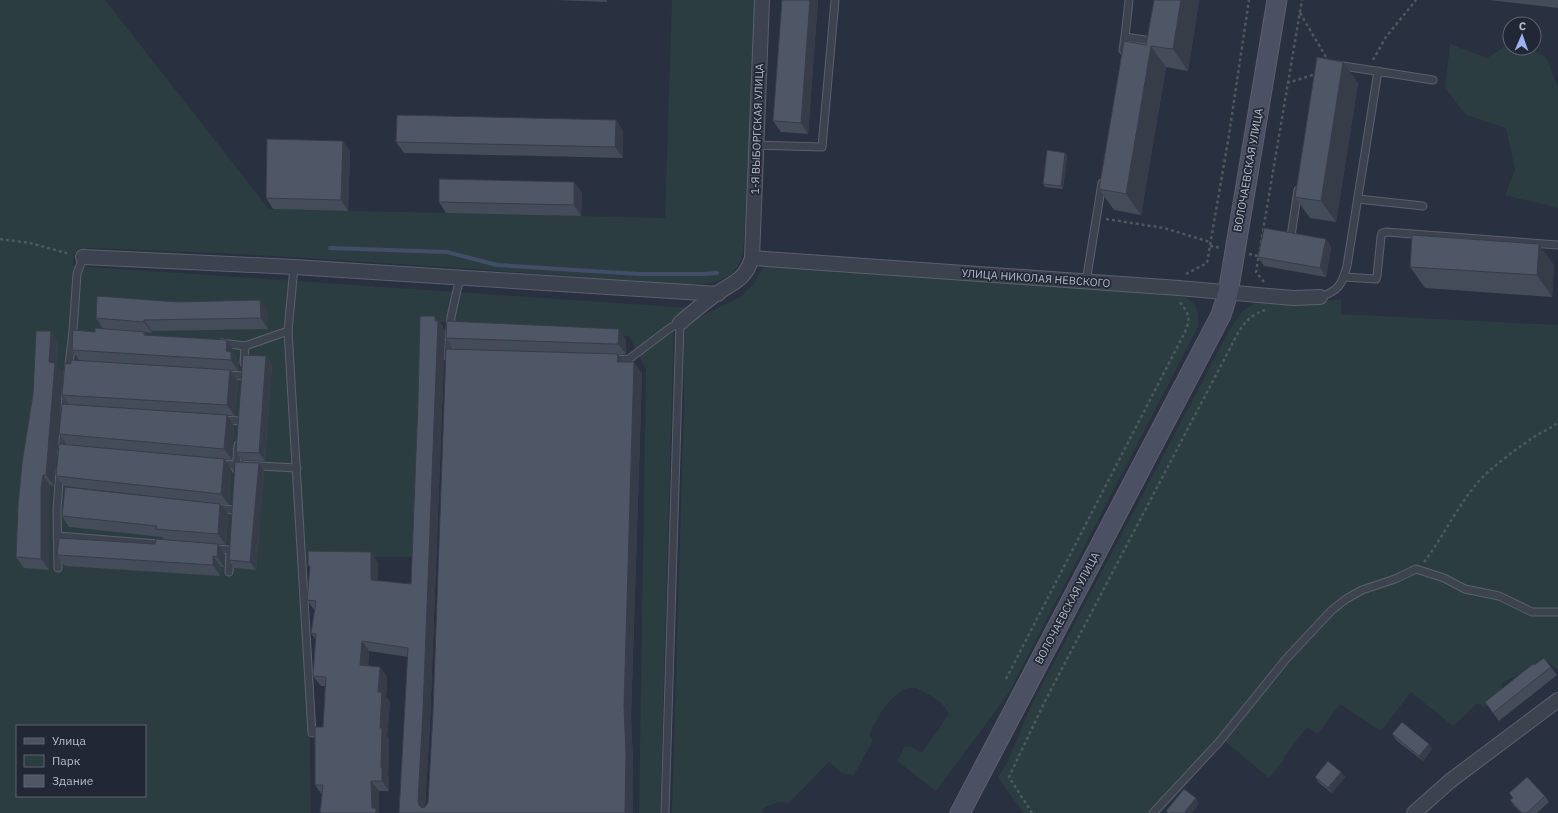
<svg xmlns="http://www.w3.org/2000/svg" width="1558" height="813" font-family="'IBM Plex Sans',sans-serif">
<rect width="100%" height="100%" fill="#29303f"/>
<g fill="#2c3d41" fill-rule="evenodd">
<path d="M0,0H105L269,209L665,218L672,0H755L750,163L743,251C738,280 717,283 692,285L474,269L241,254L88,248L74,254L73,265L92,267L690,308L674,324L660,813H639L646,369L629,336L424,321L416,557H307L311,813H0ZM17,726H145V796H17Z"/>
<polygon points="1510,43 1510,48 1529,48 1546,57 1558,87 1558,208 1505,195 1515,170 1506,128 1466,115 1445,88 1450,44 1487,58"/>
<path d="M773,266L1175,293C1196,300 1201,308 1197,329L1008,694L936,791L897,761L905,746L911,747L922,753L949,714C942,702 939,700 927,694C923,692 919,689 915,688C895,685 876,719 869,735L873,740L854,775L842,773L829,762L789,803L779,802L765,807L762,813H672L684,403V341L685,328L695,319L740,297L754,284L760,272L765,267Z"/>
<polygon points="1341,299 1341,314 1558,325 1558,670 1543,657 1523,672 1502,683 1502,692 1484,708 1478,703 1453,726 1411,692 1381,731 1340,704 1318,734 1307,727 1284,757 1284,760 1269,778 1225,741 1161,813 1023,813 998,777 1006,765 1031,706 1231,327 1244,310 1255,303 1263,301 1306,303"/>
</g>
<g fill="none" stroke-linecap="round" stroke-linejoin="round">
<polyline stroke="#424e68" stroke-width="4" points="330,248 447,252 497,265 639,274 703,274 717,273"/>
<defs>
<g id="lane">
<polyline points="1125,37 1129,0"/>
<polyline points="1123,50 1125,37 1152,41 1153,36"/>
<polyline points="1337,65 1433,80"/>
<polyline points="756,145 822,147 835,0"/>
<polyline points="1358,199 1423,206"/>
<polyline points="1291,236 1298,190"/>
<polyline points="294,267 288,331 312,733"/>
<polyline points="1344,277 1376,279 1377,276 1381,237 1382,233 1386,232 1558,245"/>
<polyline points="1086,282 1102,183"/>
<path d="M1320,297C1338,291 1342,285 1347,266L1378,71"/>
<polyline points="221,343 245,346 288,331"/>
<polyline points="448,357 451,317 460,277"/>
<polyline points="614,360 629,359 670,328 680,323"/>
<polyline points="244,363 245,346"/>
<polyline points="68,373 73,331 77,274 83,257"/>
<polyline points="226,375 244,376"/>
<polyline points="65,413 66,389"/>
<polyline points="222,420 240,421"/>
<polyline points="62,453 64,429"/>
<polyline points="219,464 297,468"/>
<polyline points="236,469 238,445"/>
<polyline points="216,508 233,510"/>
<polyline points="57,536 158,544"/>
<polyline points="213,549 230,550"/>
<polyline points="58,568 57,509 60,471"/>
<polyline points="229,572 230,553"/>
<polyline points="665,813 680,323"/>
<polyline points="1153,813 1219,742 1286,659 1331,611 1346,599 1362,590 1395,579 1416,569 1444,578 1465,589 1499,596 1532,612 1558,612"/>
</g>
<g id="street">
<polyline points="83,257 294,267 718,294"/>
<polyline points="752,258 1179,288 1293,298 1320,297"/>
<path d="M680,323C691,313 704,303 716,294C734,282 745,280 752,258L762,0"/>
<polyline points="1414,813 1450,781 1558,700"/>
</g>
<polyline id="secondary" points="960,813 1221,315 1228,293 1277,0"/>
</defs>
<use href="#lane" stroke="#5a606c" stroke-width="9"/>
<use href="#street" stroke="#5a606c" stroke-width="16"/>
<use href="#secondary" stroke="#5a606c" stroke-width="21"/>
<g stroke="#4b5a5f" stroke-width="2.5" stroke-dasharray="3 3" stroke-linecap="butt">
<polyline points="1300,13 1329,62"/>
<polyline points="1373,60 1386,37 1416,0"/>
<polyline points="1287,83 1316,74"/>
<polyline points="1106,219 1164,228 1210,242"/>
<polyline points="0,239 30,243 70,254"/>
<polyline points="1210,246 1221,248"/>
<polyline points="1249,254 1258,256"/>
<polyline points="1186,274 1207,263 1229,135 1249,0"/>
<polyline points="1264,282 1256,272 1302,0"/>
<path d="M1424,562C1445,535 1463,494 1488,472C1503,459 1520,446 1537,435C1544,431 1552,428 1558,422"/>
<path d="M1006,679L1185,332C1191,317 1189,314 1179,301"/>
<path d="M1032,813L1009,777L1045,701L1227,354C1238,334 1242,318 1265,310"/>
</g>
<use href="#lane" stroke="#3d424f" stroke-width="7"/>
<use href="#street" stroke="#3d424f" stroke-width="14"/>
<use href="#secondary" stroke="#4b5162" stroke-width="19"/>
</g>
<g fill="#444b59">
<polygon points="554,0 607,0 607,2"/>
<polygon points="782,0 818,0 808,134 781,132 773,121"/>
<polygon points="1154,0 1199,0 1188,71 1166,67 1141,215 1114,210 1099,189 1146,45"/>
<polygon points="1489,0 1558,0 1558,8"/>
<polygon points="1343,62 1358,83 1336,222 1310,218 1295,197"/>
<polygon points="616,120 623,131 623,158 404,153 396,142"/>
<polygon points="343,141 350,152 348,211 273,209 266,198"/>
<polygon points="1065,153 1067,156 1063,189 1045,187 1043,184"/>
<polygon points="574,182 582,193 581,216 446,213 439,202"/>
<polygon points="1326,239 1331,247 1326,277 1264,266 1258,257"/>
<polygon points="1554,265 1552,297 1425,288 1410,267"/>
<polygon points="268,311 268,329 152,331 152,333 144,332 146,335 234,351 234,355 239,362 238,371 230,370 238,381 235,416 227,415 234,426 232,460 224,459 231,469 229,505 64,486 56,476 67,444 59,434 70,405 62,395 71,364 79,360 72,350 95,332 103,329 96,318"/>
<polygon points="443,326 443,328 445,331 430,722 425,807 428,803 453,349 446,338 626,340 626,354 618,355 624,362 642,373 631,716 633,764 633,813 399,813 408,657 369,651 368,666 380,667 387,677 386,697 390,702 387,736 389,739 388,776 389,778 389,791 379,791 379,813 320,813 322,795 315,785 323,727 325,686 321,686 313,676 316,640 311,633 315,610 314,610 307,600 310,568 308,566 378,562 378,581 411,584"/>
<polygon points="58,342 57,366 63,374 54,486 50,485 49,499 49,570 24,568 16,557"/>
<polygon points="272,364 265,461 242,460 236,452"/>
<polygon points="259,463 264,471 256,570 234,568 229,560"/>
<polygon points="228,514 226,545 218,544 225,555 224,567 221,567 220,576 65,566 57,555 155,544 164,539 162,537 69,527 62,516"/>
<polygon points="1551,667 1557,675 1499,721 1485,702"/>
<polygon points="1392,734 1432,749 1423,761 1396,740"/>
<polygon points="1341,772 1345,777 1332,793 1319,783 1315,777"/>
<polygon points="1509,793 1545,796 1549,802 1537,813 1521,813 1514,806 1510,800 1513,798"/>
</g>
<g fill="#373d48">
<polygon points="810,0 818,0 808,134 801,123"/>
<polygon points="1181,0 1199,0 1188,71 1173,49"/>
<polygon points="1151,46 1166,67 1141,215 1126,194"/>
<polygon points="1343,62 1358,83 1336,222 1321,201"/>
<polygon points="616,120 623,131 623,158 615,147"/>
<polygon points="343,141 350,152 348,211 341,200"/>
<polygon points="1065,153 1067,156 1063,189 1061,186"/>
<polygon points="574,182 582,193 581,216 574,205"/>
<polygon points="1326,239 1331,247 1326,277 1320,268"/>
<polygon points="1539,244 1554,265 1552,297 1537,275"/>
<polygon points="260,300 268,311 268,329 261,318"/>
<polygon points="435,316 443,326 443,328 445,331 430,722 425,813 419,805 418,802"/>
<polygon points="144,320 152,331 152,333 144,322"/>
<polygon points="619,329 626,340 626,354 618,344"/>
<polygon points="51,331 58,342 57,366 63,374 54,486 46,475"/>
<polygon points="227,340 234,351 234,355 239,362 238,371 231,360 226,351"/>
<polygon points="618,354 625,365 617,362"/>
<polygon points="266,356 272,364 265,461 259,453"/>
<polygon points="634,362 642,373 631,716 633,764 633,813 625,813 624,706"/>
<polygon points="230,370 238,381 235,416 227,405"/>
<polygon points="227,415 234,426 232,460 224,449"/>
<polygon points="224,459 231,469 229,505 221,494"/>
<polygon points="259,463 264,471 256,570 250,562"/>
<polygon points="43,475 50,485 49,499 49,570 41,559 41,488"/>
<polygon points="220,504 228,514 226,545 218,534"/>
<polygon points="218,544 225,555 224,567 217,557"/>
<polygon points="371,552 378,562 378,591 371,580"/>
<polygon points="213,556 221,567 220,576 213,565"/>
<polygon points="362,641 369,651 368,676 360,665"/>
<polygon points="380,667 387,677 386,697 390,702 387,736 389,739 388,776 389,778 389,791 382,781 381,768 378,692"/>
<polygon points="1429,744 1432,749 1423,761 1419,756"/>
<polygon points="1341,772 1345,777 1332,793 1328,788"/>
<polygon points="371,781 379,791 379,813 375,813 372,808"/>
<polygon points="1196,798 1199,804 1192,813 1184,813"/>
</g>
<g fill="#4f5767" stroke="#373d48">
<polygon points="782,0 810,0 801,123 773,121"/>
<polygon points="1154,0 1181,0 1173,49 1151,46 1126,194 1099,189 1124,41 1146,45"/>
<polygon points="1317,57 1343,62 1321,201 1295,197"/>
<polygon points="397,115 616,120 615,147 396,142"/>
<polygon points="267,139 343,141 341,200 266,198"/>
<polygon points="1047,150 1065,153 1061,186 1043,184"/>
<polygon points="439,179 574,182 574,205 439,202"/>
<polygon points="1264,228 1326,239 1320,268 1258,257"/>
<polygon points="1412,235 1539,244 1537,275 1410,267"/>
<polygon points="97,296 178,302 260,300 261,318 144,320 144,322 96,318"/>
<polygon points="420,316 435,316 435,321 438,321 423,711 418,802 419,805 422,808 425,807 428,803 433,712 446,349 618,354 617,362 634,362 624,706 626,754 625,813 399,813 408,648 362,641 360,665 380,667 378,692 382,692 380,728 382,728 381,768 382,768 382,781 371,781 372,808 376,809 376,813 320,813 323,785 315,785 315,727 323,727 326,677 313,676 316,634 311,633 316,601 307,600 310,566 308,566 308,551 371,552 371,580 411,584 418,401"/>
<polygon points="447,321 619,329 618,344 613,344 446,338"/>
<polygon points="95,328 144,332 144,335 227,340 226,351 231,352 231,360 72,350 73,330 95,332"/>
<polygon points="36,331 51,331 49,362 55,363 46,475 43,475 41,488 41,559 16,557 18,505 22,463 33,394"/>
<polygon points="243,355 266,356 259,453 236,452"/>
<polygon points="71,360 230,370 227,405 62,395 65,363 71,364"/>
<polygon points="62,404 227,415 224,449 59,434"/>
<polygon points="59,444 224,459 221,494 56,476"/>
<polygon points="235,462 259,463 250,562 229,560"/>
<polygon points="65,487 220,504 218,534 156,529 157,526 62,516"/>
<polygon points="59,538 155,544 156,539 218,544 217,557 213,556 213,565 57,555"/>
<polygon points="1544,658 1551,667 1493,713 1485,702 1533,664 1534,665"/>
<polygon points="1402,722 1429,744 1419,756 1392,734"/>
<polygon points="1328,761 1341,772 1328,788 1315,777"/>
<polygon points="1527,777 1545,796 1527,813 1522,813 1510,800 1513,798 1509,793"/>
<polygon points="1184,789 1196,798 1184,813 1168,813 1166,811"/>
</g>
<g text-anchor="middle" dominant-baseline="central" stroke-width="3.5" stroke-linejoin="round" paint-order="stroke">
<g font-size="11" fill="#b9bec9" stroke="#212734">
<text transform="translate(757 129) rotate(-88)">1-Я ВЫБОРГСКАЯ УЛИЦА</text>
<text transform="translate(1248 170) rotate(-80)">ВОЛОЧАЕВСКАЯ УЛИЦА</text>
<text transform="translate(1036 278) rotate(4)">УЛИЦА НИКОЛАЯ НЕВСКОГО</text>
<text transform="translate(1067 608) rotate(-62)">ВОЛОЧАЕВСКАЯ УЛИЦА</text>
</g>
</g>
<rect x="16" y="725" width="130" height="72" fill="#212734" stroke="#5e6370"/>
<rect x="24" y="738" width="20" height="6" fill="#4b5162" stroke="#5e6370"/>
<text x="52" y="745" font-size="12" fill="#b9bec9">Улица</text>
<rect x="24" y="755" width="20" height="12" fill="#2c3d41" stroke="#5e6370"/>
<text x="52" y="765" font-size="12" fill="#b9bec9">Парк</text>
<rect x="24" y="775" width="20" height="12" fill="#4f5767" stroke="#5e6370"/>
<text x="52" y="785" font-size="12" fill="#b9bec9">Здание</text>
<g transform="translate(1522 36) rotate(2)"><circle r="19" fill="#212734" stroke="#5e6370"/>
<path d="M0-3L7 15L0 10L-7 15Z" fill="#9ab2ee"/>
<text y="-6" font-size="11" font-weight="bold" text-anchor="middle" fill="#b9bec9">С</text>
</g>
</svg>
